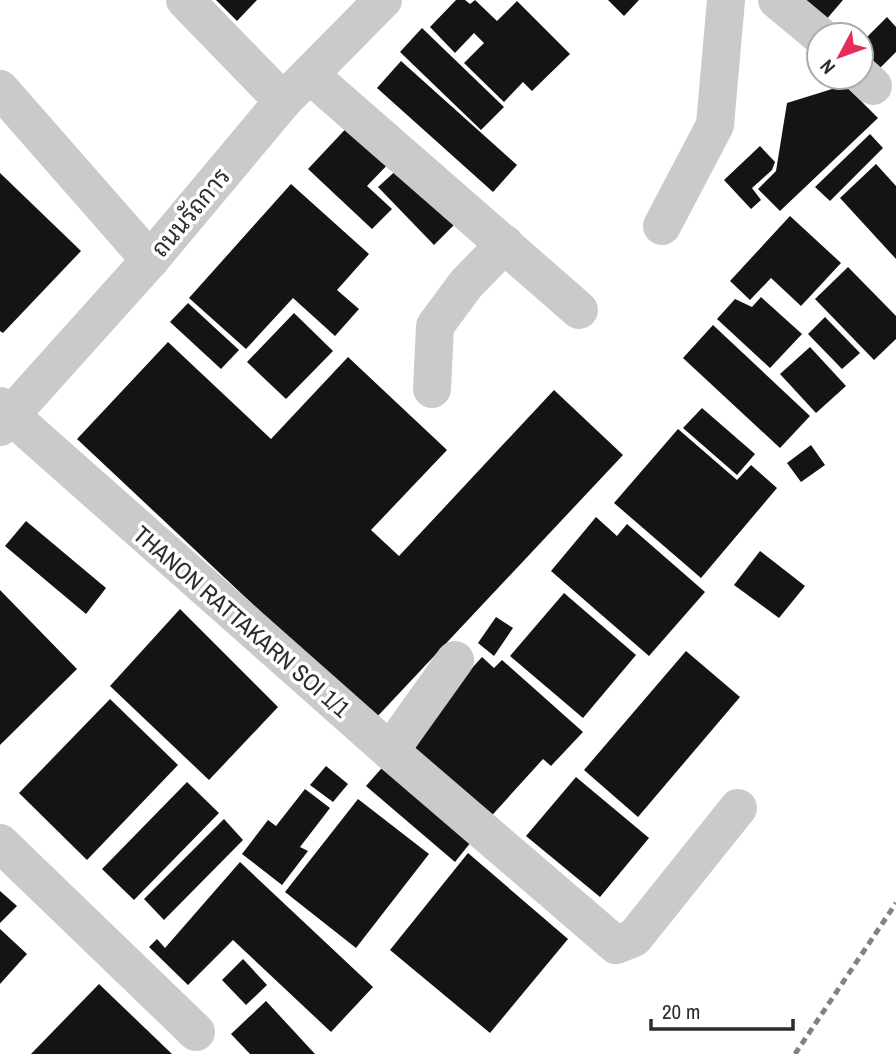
<svg xmlns="http://www.w3.org/2000/svg" width="896" height="1054" font-family="'Archivo Narrow',Sarabun,sans-serif">
<rect width="100%" height="100%" fill="#fff"/>
<g fill="#141414">
<polygon points="216,0 257,0 237,21"/>
<polygon points="456,0 465,0 470,4 475,0 497,21 517,1 570,54 532,91 523,82 504,102 464,63 484,43 474,33 455,53 430,27"/>
<polygon points="608,0 639,0 624,16"/>
<polygon points="801,0 843,0 825,21"/>
<polygon points="887,17 896,27 896,52 880,68 861,49 861,43"/>
<polygon points="422,28 504,107 481,130 400,52"/>
<polygon points="401,61 517,165 493,192 377,88"/>
<polygon points="845,85 878,118 780,211 758,189 776,171 787,103"/>
<polygon points="354,120 394,158 367,186 392,209 372,229 308,169"/>
<polygon points="870,134 883,148 830,201 815,187"/>
<polygon points="760,146 775,162 772,170 752,188 761,200 751,209 724,180"/>
<polygon points="876,164 896,186 896,259 840,198"/>
<polygon points="401,166 457,222 434,245 378,187"/>
<polygon points="0,173 81,251 3,333 0,331"/>
<polygon points="291,184 369,254 337,290 359,309 335,336 293,298 246,349 189,298"/>
<polygon points="790,216 841,263 801,306 771,278 750,300 730,281"/>
<polygon points="848,267 896,316 896,339 874,360 815,299"/>
<polygon points="761,297 802,334 770,368 717,319 735,299 752,307"/>
<polygon points="188,303 239,350 221,369 170,322"/>
<polygon points="294,313 333,351 286,399 247,362"/>
<polygon points="825,317 860,353 842,369 808,334"/>
<polygon points="713,325 810,416 780,448 683,358"/>
<polygon points="168,342 271,439 348,357 447,450 371,530 399,556 554,390 623,455 375,719 77,439"/>
<polygon points="810,347 846,386 816,413 780,374"/>
<polygon points="702,408 755,454 737,475 683,428"/>
<polygon points="678,429 737,480 751,465 777,488 701,578 614,503"/>
<polygon points="811,445 825,465 801,482 787,463"/>
<polygon points="596,517 617,536 627,524 705,592 649,656 551,571"/>
<polygon points="26,521 106,588 86,614 5,546"/>
<polygon points="760,551 805,586 779,618 734,585"/>
<polygon points="0,590 77,669 0,745"/>
<polygon points="564,593 636,655 583,718 510,656"/>
<polygon points="180,609 278,707 209,780 110,686"/>
<polygon points="496,617 513,628 494,656 478,643"/>
<polygon points="686,651 740,697 638,817 584,770"/>
<polygon points="482,657 494,668 502,660 583,732 551,766 543,759 485,823 401,747"/>
<polygon points="110,699 178,765 87,860 19,793"/>
<polygon points="387,762 475,837 455,862 366,786"/>
<polygon points="326,766 348,784 333,802 310,785"/>
<polygon points="576,777 649,838 600,897 526,836"/>
<polygon points="187,782 219,813 134,900 102,869"/>
<polygon points="305,789 330,808 300,847 308,851 282,885 242,854 268,820 276,826"/>
<polygon points="358,799 429,854 356,948 285,892"/>
<polygon points="224,819 243,840 164,920 144,899"/>
<polygon points="468,853 568,939 490,1033 390,950"/>
<polygon points="240,862 373,987 331,1032 233,940 188,985 149,947 157,939 165,948"/>
<polygon points="0,891 17,906 0,923"/>
<polygon points="0,929 27,954 0,984"/>
<polygon points="243,959 267,985 246,1005 222,980"/>
<polygon points="99,984 172,1054 31,1054"/>
<polygon points="266,1001 315,1054 250,1054 231,1034"/>
</g>
<g fill="none" stroke-linecap="round" stroke-linejoin="round">
<g stroke="#cacaca" stroke-width="38">
<polyline points="185,0 283,101"/>
<polyline points="777,0 819,35"/>
<polyline points="310,75 579,310"/>
<polyline points="861,75 873,86"/>
<polyline points="0,89 150,260"/>
<polyline points="662,226 715,125 726,0"/>
<polyline points="432,389 435,326 466,284 505,244"/>
<polyline points="0,406 390,751 455,660"/>
<polyline points="0,427 150,260 283,101 383,0"/>
<polyline points="390,751 616,945 634,938 738,808"/>
<polyline points="0,843 196,1032"/>
</g>
<polyline stroke="#828282" stroke-width="5" stroke-dasharray="7 5" stroke-linecap="butt" points="795,1054 896,903"/>
</g>
<g text-anchor="middle" dominant-baseline="central" stroke-width="7" stroke-linejoin="round" paint-order="stroke">
<g font-size="24" fill="#2d2d2d" stroke="#fff">
<text transform="translate(190 212) rotate(-50)">ถนนรัถการ</text>
<text transform="translate(242 621) rotate(41)">THANON RATTAKARN SOI 1/1</text>
</g>
</g>
<g transform="translate(840 56) rotate(229)"><circle r="33" fill="#ffffff" stroke="#ababab" stroke-width="2"/>
<path d="M0-5L12 26L0 18L-12 26Z" fill="#e42e58"/>
<text y="-10" font-size="19" font-weight="bold" text-anchor="middle" fill="#2d2d2d">N</text>
</g>
<path d="M651 1019v10h142v-10" fill="none" stroke="#2d2d2d" stroke-width="3.5"/>
<text x="662" y="1019" font-size="21" fill="#2d2d2d" stroke="#ffffff" stroke-width="5" paint-order="stroke">20 m</text>
</svg>
